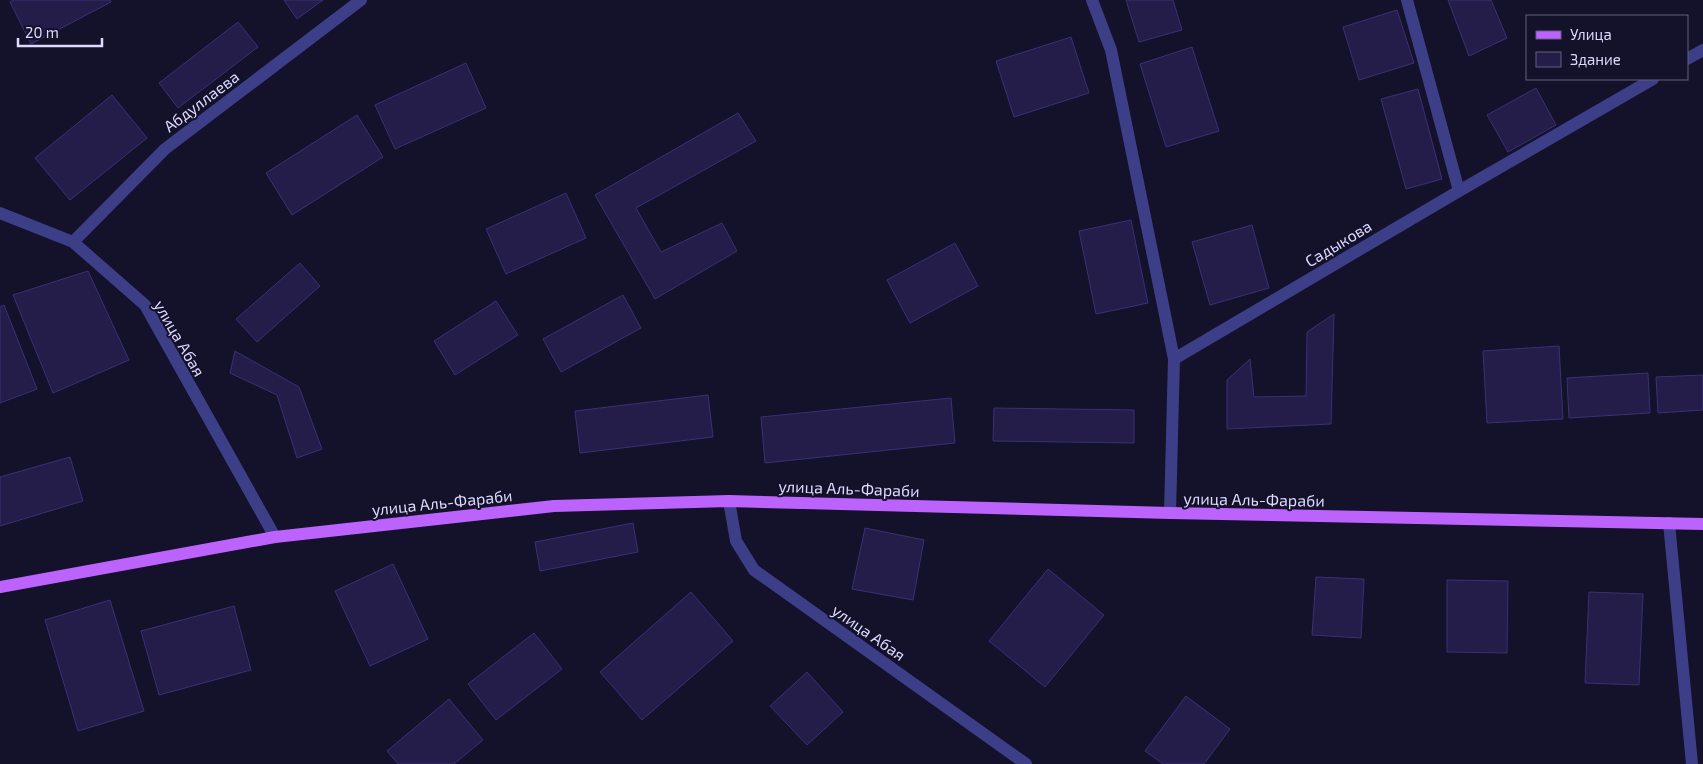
<svg xmlns="http://www.w3.org/2000/svg" width="1703" height="764" font-family="'Exo 2',sans-serif">
<rect width="100%" height="100%" fill="#14112a"/>
<g fill="#241d4a" stroke="#3a3076">
<polygon points="14,0 110,0 111,2 31,44 10,2"/>
<polygon points="284,0 323,0 297,19"/>
<polygon points="1126,0 1173,0 1182,30 1139,42"/>
<polygon points="1448,0 1491,0 1507,38 1469,56"/>
<polygon points="1397,10 1414,63 1359,80 1343,27"/>
<polygon points="238,22 258,47 178,108 159,83"/>
<polygon points="1071,37 1089,93 1014,117 996,61"/>
<polygon points="1192,47 1219,131 1166,147 1140,64"/>
<polygon points="466,63 486,108 395,149 375,105"/>
<polygon points="1536,88 1556,125 1508,152 1487,115"/>
<polygon points="1418,89 1442,179 1406,189 1381,99"/>
<polygon points="112,95 147,138 70,200 35,158"/>
<polygon points="738,113 756,141 636,208 661,252 722,223 737,251 655,299 595,195"/>
<polygon points="357,115 383,157 292,215 266,173"/>
<polygon points="566,193 586,238 506,274 486,229"/>
<polygon points="1131,220 1148,303 1096,314 1079,231"/>
<polygon points="1252,225 1269,288 1210,305 1192,242"/>
<polygon points="955,243 978,286 910,323 887,280"/>
<polygon points="300,263 320,286 257,342 236,319"/>
<polygon points="88,271 129,360 53,393 13,295"/>
<polygon points="623,295 641,328 561,372 543,339"/>
<polygon points="496,301 518,335 455,375 434,341"/>
<polygon points="4,305 37,389 0,403 0,307"/>
<polygon points="1334,314 1331,424 1227,429 1227,380 1250,359 1254,397 1306,396 1307,332"/>
<polygon points="1559,346 1563,419 1487,423 1483,351"/>
<polygon points="235,351 299,387 322,449 297,458 277,395 230,373"/>
<polygon points="1648,373 1650,413 1569,418 1567,378"/>
<polygon points="1703,375 1703,410 1658,413 1656,377"/>
<polygon points="708,395 713,437 580,453 575,411"/>
<polygon points="951,398 955,443 765,463 761,417"/>
<polygon points="994,408 1134,410 1134,443 993,441"/>
<polygon points="70,457 83,501 0,526 0,477"/>
<polygon points="633,523 638,552 540,571 535,542"/>
<polygon points="865,528 924,540 913,600 852,589"/>
<polygon points="393,564 428,639 370,666 335,591"/>
<polygon points="1048,569 1104,615 1045,687 989,641"/>
<polygon points="1316,577 1364,579 1361,638 1312,635"/>
<polygon points="1447,580 1508,581 1507,653 1447,652"/>
<polygon points="691,592 733,641 642,720 600,672"/>
<polygon points="1589,592 1643,594 1639,685 1585,683"/>
<polygon points="110,600 144,711 78,731 45,620"/>
<polygon points="234,606 251,670 159,695 141,631"/>
<polygon points="534,633 562,669 496,720 468,684"/>
<polygon points="807,672 843,712 807,745 770,706"/>
<polygon points="1186,696 1230,729 1204,764 1163,764 1145,751"/>
<polygon points="449,699 483,740 454,764 398,764 387,751"/>
</g>
<g fill="none" stroke-linecap="round" stroke-linejoin="round">
<g stroke="#3d3e88" stroke-width="12">
<polyline points="1092,0 1111,50 1174,359"/>
<polyline points="1407,0 1459,191"/>
<polyline points="1687,59 1703,50"/>
<polyline points="0,213 73,242 145,305 275,537"/>
<polyline points="73,242 165,149 361,0"/>
<polyline points="729,501 736,541 754,570 1026,764"/>
<polyline points="1170,513 1174,359 1459,191 1653,79"/>
<polyline points="1669,523 1692,764"/>
</g>
<polyline stroke="#bc63fd" stroke-width="12" points="0,587 275,537 554,506 729,501 1170,513 1703,524"/>
</g>
<g text-anchor="middle" dominant-baseline="central" stroke-width="4" stroke-linejoin="round" paint-order="stroke">
<g font-size="16" fill="#dddafe" stroke="#14112a">
<text transform="translate(201 101) rotate(-37)">Абдуллаева</text>
<text transform="translate(1338 243) rotate(-31)">Садыкова</text>
<text transform="translate(180 338) rotate(60)">улица Абая</text>
<text transform="translate(849 488) rotate(2)">улица Аль-Фараби</text>
<text transform="translate(1254 499) rotate(1)">улица Аль-Фараби</text>
<text transform="translate(442 502) rotate(-6)">улица Аль-Фараби</text>
<text transform="translate(869 632) rotate(35)">улица Абая</text>
</g>
</g>
<rect x="1526" y="15" width="162" height="65" fill="#14112a" stroke="#64617f"/>
<rect x="1536" y="31" width="25" height="8" fill="#bc63fd" stroke="#64617f"/>
<text x="1570" y="40" font-size="15" fill="#dddafe">Улица</text>
<rect x="1536" y="52" width="25" height="15" fill="#241d4a" stroke="#64617f"/>
<text x="1570" y="65" font-size="15" fill="#dddafe">Здание</text>
<path d="M18 38v8h84v-8" fill="none" stroke="#dddafe" stroke-width="2.5"/>
<text x="25" y="38" font-size="15" fill="#dddafe" stroke="#14112a" stroke-width="4" paint-order="stroke">20 m</text>
</svg>
